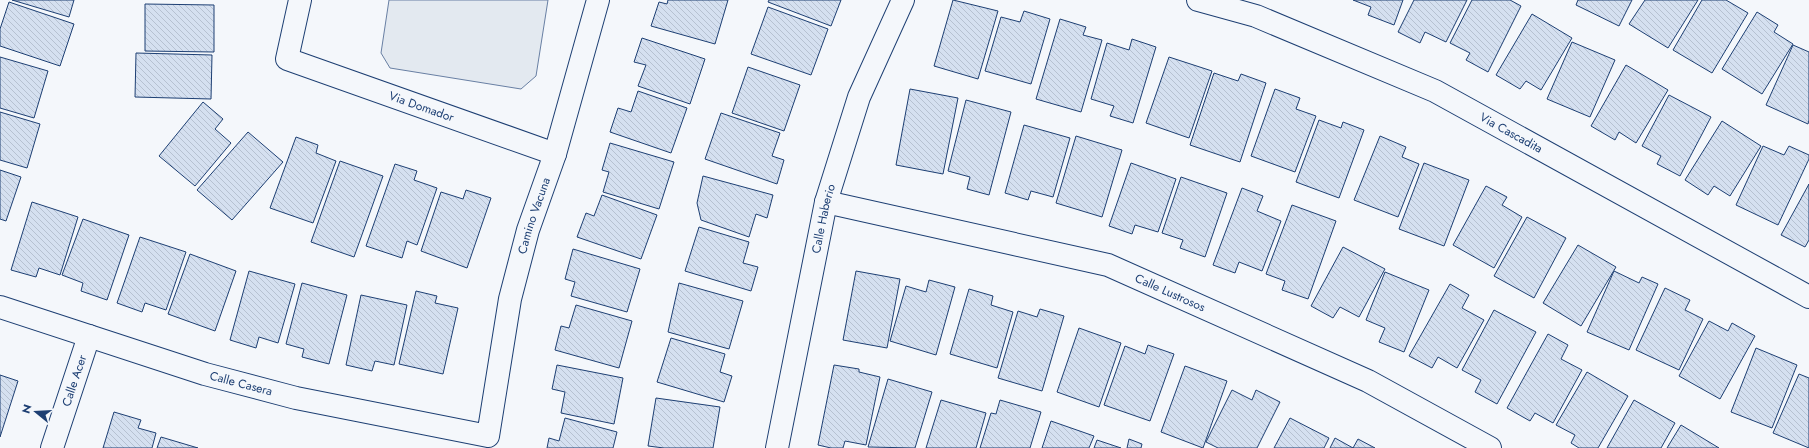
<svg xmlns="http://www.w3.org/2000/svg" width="1809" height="448" font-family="Jost,sans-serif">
<defs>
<pattern id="building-back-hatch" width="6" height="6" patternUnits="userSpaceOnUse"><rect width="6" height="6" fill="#d5e0f0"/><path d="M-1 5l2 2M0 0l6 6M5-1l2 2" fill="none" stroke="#b6c1d1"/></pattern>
</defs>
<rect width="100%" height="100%" fill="#f4f7fb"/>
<polygon fill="#e3e9f0" stroke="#687fa3" points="389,0 548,0 536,76 521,89 390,68 381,53"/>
<g fill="url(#building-back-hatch)" stroke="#1d3f73">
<polygon points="12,0 74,0 69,17"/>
<polygon points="668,0 728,0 715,44 651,26 659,2 667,4"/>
<polygon points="769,0 841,0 831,26 768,2"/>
<polygon points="953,0 998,11 978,79 934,66"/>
<polygon points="1353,0 1403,0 1394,25 1368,15 1371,7"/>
<polygon points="1414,0 1467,0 1446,42 1425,32 1420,43 1398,32"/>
<polygon points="1472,0 1510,0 1521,6 1488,72 1466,60 1470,53 1450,43"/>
<polygon points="1578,0 1632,0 1619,26 1576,5"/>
<polygon points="1645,0 1698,0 1668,48 1629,24"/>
<polygon points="1702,0 1726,0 1748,13 1712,73 1673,50"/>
<polygon points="9,2 74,24 60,66 0,46 0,29"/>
<polygon points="145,4 214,5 214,52 145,51"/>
<polygon points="768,7 828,29 811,75 751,54"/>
<polygon points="1024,11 1050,19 1031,84 985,71 1001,17 1020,22"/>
<polygon points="1757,12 1778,25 1774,32 1793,44 1762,94 1722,69"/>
<polygon points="1532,14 1572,38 1541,90 1526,81 1520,89 1496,75"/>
<polygon points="1060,19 1086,27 1083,35 1102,40 1081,112 1036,99"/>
<polygon points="642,38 705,59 690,104 638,86 646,65 634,62"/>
<polygon points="1132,39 1156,47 1133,123 1110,116 1114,106 1091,99 1107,43 1129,50"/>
<polygon points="1572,42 1615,60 1590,117 1547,99"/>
<polygon points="1793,45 1809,52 1809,120 1808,124 1766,105"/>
<polygon points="136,53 212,55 211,99 135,97"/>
<polygon points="0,57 48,71 34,118 0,108"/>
<polygon points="1169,57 1212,71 1189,138 1146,123"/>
<polygon points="1626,65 1668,90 1636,143 1619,132 1615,140 1591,126"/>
<polygon points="748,67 800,85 784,131 732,113"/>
<polygon points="1214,73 1238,81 1241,74 1266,83 1240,162 1190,145"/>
<polygon points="910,89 958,98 943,174 896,165"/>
<polygon points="1275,89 1300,98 1296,109 1316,116 1295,172 1251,156"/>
<polygon points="638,91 687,108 671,153 610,132 618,108 631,112"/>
<polygon points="1669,95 1711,117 1680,176 1657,164 1661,156 1642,146"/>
<polygon points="966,100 1011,112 989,195 967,189 970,177 948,171"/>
<polygon points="203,102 223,119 215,129 231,143 195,186 159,156"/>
<polygon points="0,112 40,124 27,168 0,160"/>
<polygon points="721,113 780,133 772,156 784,160 777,184 705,159"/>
<polygon points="1319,120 1341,128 1343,122 1364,130 1339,198 1296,182"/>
<polygon points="1722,121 1761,146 1730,196 1714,186 1708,195 1685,180"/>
<polygon points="1024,125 1070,138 1053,197 1031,191 1028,200 1005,193"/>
<polygon points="248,132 283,162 232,220 197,190"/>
<polygon points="1076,136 1122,150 1102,217 1056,203"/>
<polygon points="1380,136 1406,147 1402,157 1419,164 1398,217 1354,200"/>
<polygon points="296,137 318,145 316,153 336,161 313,223 270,208"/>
<polygon points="610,143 674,162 659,209 603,192 609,172 602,170"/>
<polygon points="1763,146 1784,155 1789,146 1809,155 1809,159 1778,225 1736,205"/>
<polygon points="340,161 383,176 354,257 311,242"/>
<polygon points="1131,163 1176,179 1158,232 1135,225 1132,234 1109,226"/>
<polygon points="1424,163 1469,180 1444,246 1399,229"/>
<polygon points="395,164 417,171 414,180 437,188 417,245 407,241 402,258 366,246"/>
<polygon points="0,170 21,177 6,221 0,219"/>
<polygon points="703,176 773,195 767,218 756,214 749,237 701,220 697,203"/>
<polygon points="1181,177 1227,193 1205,257 1180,248 1183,240 1162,233"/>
<polygon points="1809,184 1809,240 1805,247 1781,235"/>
<polygon points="1486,186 1507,197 1502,205 1522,217 1494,268 1453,245"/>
<polygon points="1242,188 1263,196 1257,211 1281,221 1262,271 1239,262 1235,273 1213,265"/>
<polygon points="466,190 491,198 467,268 421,251 441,192 463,199"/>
<polygon points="602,195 657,215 641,259 577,237 586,213 594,216"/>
<polygon points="32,202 78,217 60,275 39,268 36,277 11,270"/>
<polygon points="1292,205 1336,221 1308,299 1282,290 1285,281 1266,274"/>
<polygon points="1527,217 1566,238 1534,298 1494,276"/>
<polygon points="83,219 129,235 107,300 81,291 83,283 62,275"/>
<polygon points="699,227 749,242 743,263 758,267 751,291 685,271"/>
<polygon points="140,237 186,252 166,310 145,303 142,312 117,303"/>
<polygon points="1578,245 1616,267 1581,326 1543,303"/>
<polygon points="1343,247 1385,269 1359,317 1340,307 1333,318 1311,306"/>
<polygon points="573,249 640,269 627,312 571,296 575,282 565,279"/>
<polygon points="190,254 236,271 215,331 168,314"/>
<polygon points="249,271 295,284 278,343 259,337 256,348 230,340"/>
<polygon points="856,271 900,279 887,348 843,340"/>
<polygon points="1614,271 1639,283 1642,277 1658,284 1629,350 1587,332"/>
<polygon points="1385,272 1429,290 1404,352 1379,342 1385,328 1366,320"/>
<polygon points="929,280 955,287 936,355 890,341 906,286 926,292"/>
<polygon points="302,283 347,295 329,364 302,357 304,349 286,344"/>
<polygon points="679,283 743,301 729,349 668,332"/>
<polygon points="1450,284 1469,295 1462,308 1484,320 1457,368 1438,357 1432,368 1409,356"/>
<polygon points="1665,288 1690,300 1685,310 1703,319 1679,370 1636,350"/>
<polygon points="969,289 993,296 991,305 1013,312 997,368 950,354"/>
<polygon points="416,291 437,296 435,303 458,308 443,374 399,364"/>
<polygon points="361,295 407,305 394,365 375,361 372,371 346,365"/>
<polygon points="576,305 632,321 619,368 555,350 561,326 569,328"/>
<polygon points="1040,309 1064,316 1042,391 998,378 1018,311 1037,317"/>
<polygon points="1494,310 1536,332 1497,404 1475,392 1481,380 1462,370"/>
<polygon points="1709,321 1728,331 1732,323 1755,336 1720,399 1679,376"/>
<polygon points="1079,328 1121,343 1099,407 1057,392"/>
<polygon points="1548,334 1568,345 1561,359 1582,370 1553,423 1535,413 1530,421 1507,408"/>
<polygon points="671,338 725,354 720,372 732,376 724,402 657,382"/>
<polygon points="1148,345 1174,354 1150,421 1104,405 1125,346 1145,354"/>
<polygon points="1756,348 1797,365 1772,428 1731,412"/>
<polygon points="557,365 623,378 614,424 561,413 565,392 552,389"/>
<polygon points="834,365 859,369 859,372 880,377 866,445 845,441 843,448 831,448 818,445"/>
<polygon points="1185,366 1227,381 1203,448 1161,432"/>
<polygon points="1587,372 1628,396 1598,448 1579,448 1571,443 1575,435 1556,425"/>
<polygon points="1799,374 1809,378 1809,448 1773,433"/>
<polygon points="0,375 18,381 0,437"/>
<polygon points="888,379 932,392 915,448 868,447"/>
<polygon points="1232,390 1252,400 1256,390 1280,402 1257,448 1218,448 1206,442"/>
<polygon points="656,398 720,407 713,448 664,448 648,446"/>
<polygon points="941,400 986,413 976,448 926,448"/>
<polygon points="1000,400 1041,412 1030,448 980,448 991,413 996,414"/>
<polygon points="1634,400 1675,423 1661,448 1607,448"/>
<polygon points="114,412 141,420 138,428 156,433 152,448 103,448"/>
<polygon points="565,418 617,432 613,448 547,448 549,438 559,441"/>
<polygon points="1290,418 1329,438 1324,448 1274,448"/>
<polygon points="1051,421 1094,436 1089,448 1042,448"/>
<polygon points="1681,425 1719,448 1667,448"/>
<polygon points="161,437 198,448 157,448"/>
<polygon points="1335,438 1353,448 1358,439 1375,448 1330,448"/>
<polygon points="1129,439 1142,444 1141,448 1127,448"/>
<polygon points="1097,440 1121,448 1094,448"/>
</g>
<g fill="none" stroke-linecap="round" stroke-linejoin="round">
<defs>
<g id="street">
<path id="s1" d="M300,0L287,59L555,154"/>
<path id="s2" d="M1198,0L1256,16L1435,91L1809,297"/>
<path id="s3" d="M826,202L1108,265L1368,381L1490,448"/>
<path id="s4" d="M0,307L205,374L296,398L488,436L510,299L528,230L555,154L598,0"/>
<path id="s5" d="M52,448L89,336"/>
<path id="s6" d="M777,448L826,202L859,97L903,0"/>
</g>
</defs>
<use href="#street" stroke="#1d3f73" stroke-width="24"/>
<use href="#street" stroke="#f4f7fb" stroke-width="22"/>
</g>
<g text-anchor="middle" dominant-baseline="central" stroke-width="3" stroke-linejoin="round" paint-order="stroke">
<g font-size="12" fill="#1d3f73" stroke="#f4f7fb">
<text stroke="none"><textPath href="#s1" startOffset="203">Via Domador</textPath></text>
<text stroke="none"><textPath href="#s2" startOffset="341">Via Cascadita</textPath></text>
<text stroke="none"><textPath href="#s4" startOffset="731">Camino Vacuna</textPath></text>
<text stroke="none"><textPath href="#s6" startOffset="234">Calle Haberio</textPath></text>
<text stroke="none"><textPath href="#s3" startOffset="357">Calle Lustrosos</textPath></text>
<text stroke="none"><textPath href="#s5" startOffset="71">Calle Acer</textPath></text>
<text stroke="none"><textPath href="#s4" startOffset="253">Calle Casera</textPath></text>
</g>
</g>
<g transform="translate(36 412) rotate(288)" stroke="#f4f7fb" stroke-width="3" paint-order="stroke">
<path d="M0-3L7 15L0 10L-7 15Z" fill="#1d3f73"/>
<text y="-6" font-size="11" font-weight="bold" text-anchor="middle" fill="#1d3f73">N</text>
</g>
</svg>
